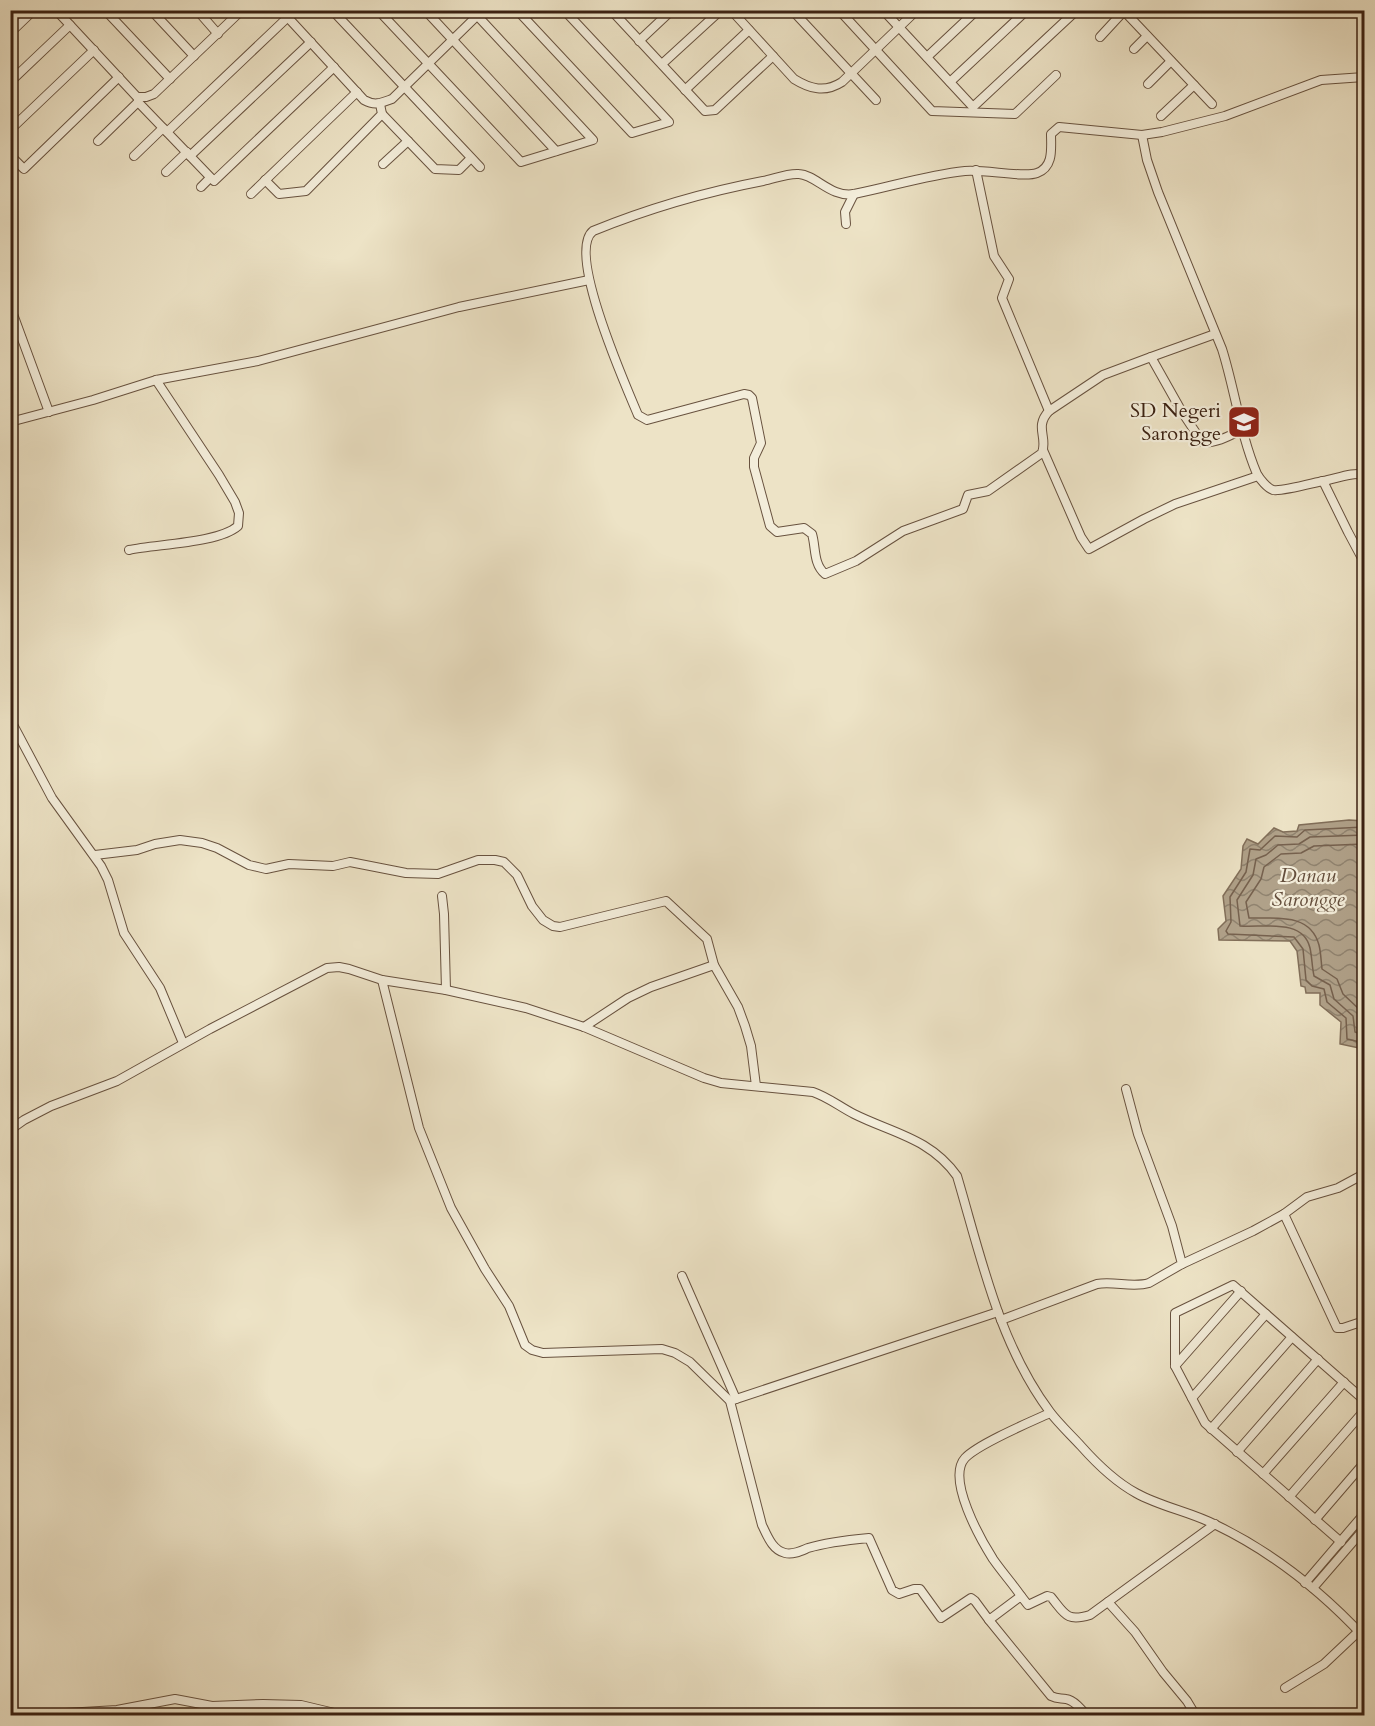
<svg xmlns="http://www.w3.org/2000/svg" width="1375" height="1726" font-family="Cardo,serif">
<defs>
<pattern id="water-waves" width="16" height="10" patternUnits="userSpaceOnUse" patternTransform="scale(1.5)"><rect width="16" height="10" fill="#b0a189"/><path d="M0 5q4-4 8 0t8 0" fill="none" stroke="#90836f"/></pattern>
</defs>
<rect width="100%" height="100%" fill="#ede3c6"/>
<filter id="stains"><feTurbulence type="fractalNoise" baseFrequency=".00333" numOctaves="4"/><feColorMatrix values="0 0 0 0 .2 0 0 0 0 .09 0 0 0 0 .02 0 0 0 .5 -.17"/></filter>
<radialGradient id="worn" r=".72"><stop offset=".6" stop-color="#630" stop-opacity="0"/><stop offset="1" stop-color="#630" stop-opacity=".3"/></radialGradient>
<polygon fill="url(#water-waves)" stroke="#816e59" stroke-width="1.5" points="1349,820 1364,821 1364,1049 1340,1044 1341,1022 1320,1005 1320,993 1306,993 1305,987 1301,986 1297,951 1290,941 1219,940 1218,929 1226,921 1223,896 1241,869 1243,846 1247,839 1258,844 1274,828 1283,832 1297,831 1299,825"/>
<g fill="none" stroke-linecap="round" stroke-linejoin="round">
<g stroke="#76614e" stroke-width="1.5">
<polyline points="1364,827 1305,830 1297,837 1275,836 1260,850 1250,849 1246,872 1230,897 1231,922 1226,931 1228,934 1294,937 1303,949 1306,980 1312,986 1324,989 1327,1002 1346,1018 1347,1039 1364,1043"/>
<path d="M1364,835L1310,837L1299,844L1278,845L1266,855L1256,859L1253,875L1237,900L1240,926C1263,928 1303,918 1310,948C1312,957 1312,967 1314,976L1330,985L1334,999L1353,1016L1355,1032L1364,1035"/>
<path d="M1364,844L1314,846L1301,853L1281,854L1264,867L1261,879L1246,902L1249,918C1275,919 1310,912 1319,945C1321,953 1321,961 1322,969L1337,979L1343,994L1360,1010L1364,1025"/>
</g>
<defs>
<g id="minor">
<polyline points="56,10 137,97 146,97 154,94 242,10"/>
<polyline points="105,10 170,79"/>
<polyline points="151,10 194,56"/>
<polyline points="197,10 218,34"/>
<path d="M281,10L364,100C375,106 381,103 392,99L483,10"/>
<polyline points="332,10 480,167"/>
<polyline points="378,10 521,162 593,140 472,10"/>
<polyline points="425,10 556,151"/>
<polyline points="517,10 632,133 669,122 564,10"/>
<polyline points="611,10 705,111 715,110 773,56"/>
<path d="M731,10L794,79C810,89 825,93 842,82L917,10"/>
<polyline points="792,10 876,100"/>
<polyline points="839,10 932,111 1015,114 1056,75"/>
<polyline points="883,10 973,107 1077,10"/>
<polyline points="1123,10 1212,104"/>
<polyline points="10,33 34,10"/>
<polyline points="1100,37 1124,11"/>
<polyline points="639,41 672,10"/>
<polyline points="1134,49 1147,36"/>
<polyline points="927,57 977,10"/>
<polyline points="662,64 721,10"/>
<polyline points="10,82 70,25"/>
<polyline points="950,82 1027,10"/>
<polyline points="1148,84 1171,61"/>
<polyline points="685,90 749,30"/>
<polyline points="138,102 214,181 334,67"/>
<polyline points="382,114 435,169 459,170 471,158"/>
<polyline points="1161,116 1194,85"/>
<polyline points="10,130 94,50"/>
<polyline points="167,132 288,17"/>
<path d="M1142,135L1147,160L1158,192L1222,349C1235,390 1240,434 1257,474C1260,479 1267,488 1273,490C1281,492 1313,483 1323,481L1348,532L1364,562"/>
<polyline points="98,141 138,102 138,98"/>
<polyline points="10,155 24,169 119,77"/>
<polyline points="134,156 163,128"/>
<polyline points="190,156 311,42"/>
<polyline points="383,164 408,141"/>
<polyline points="976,170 994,256 1009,279 1002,298 1049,411"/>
<polyline points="166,172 187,152"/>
<polyline points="265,180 279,194 306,191 382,114 380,104"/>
<polyline points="201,187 210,178"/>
<polyline points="251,194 357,92"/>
<polyline points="846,224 845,212 854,194"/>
<polyline points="10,306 49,412"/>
<polyline points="1151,357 1215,334"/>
<polyline points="10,422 93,400 156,380 258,361 459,307 589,280"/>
<path d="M1243,429C1231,435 1216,444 1202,442L1182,412L1151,357L1103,375L1049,411C1034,427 1048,437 1042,453L988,491L968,495L963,509L903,531L856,561L825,574C813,564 816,547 812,534L804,528L777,532L770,526L754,467V458L761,443L752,398L749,395L744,394L647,420L638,415C626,386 566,252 593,231C647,209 705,192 763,181C774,179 787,173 799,174C816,175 831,198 854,194C890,187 927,175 965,171C984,169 1024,178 1037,173C1054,167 1051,148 1051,134L1059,127L1142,135L1162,132L1225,116L1321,80L1364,77"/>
<polyline points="1043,450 1081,537 1089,549 1144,519 1175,504 1258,476"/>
<path d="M1323,481C1335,479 1355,471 1364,475"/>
<path d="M129,550C157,544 219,543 238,526L239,513L235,502L219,475L156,380"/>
<polyline points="10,719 52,798 101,866 108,880 124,933 160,988 183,1043"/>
<polyline points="95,855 137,850 155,844 180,840 202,843 217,848 249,865 266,869 289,864 333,866 350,862 406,873 438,874 478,860 495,860 504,862 517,875 532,906 543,920 553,926 560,927 666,901 707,939 714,965 738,1007 745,1026 751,1046 756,1086"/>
<polyline points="442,896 444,914 446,990"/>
<path d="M382,980L419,1128L451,1208L485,1269L509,1306L525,1345L532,1350L543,1353L662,1349L675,1353L690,1362L730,1401L762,1525C767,1535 772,1550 785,1553C793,1555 801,1551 808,1548C828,1542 848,1540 869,1538L892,1590L899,1594L914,1589H920L941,1618L971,1598L975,1601L989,1620L1021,1596L1028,1605L1047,1596L1051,1597C1065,1614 1066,1622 1090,1615L1215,1524"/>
<polyline points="584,1027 628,998 651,987 714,965"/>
<path d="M10,1130L24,1120L51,1106L117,1081L210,1029L327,968L339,967L349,969L382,980L446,990L526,1008L584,1027L704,1078L721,1083L813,1092C828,1097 840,1107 854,1114C892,1133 930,1138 957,1176C981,1257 999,1344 1050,1412C1059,1424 1071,1435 1081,1446C1097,1464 1114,1481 1136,1493C1161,1507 1191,1512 1216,1525C1272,1552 1322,1592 1364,1637"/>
<polyline points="1284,1214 1337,1328 1343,1328 1364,1321"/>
<polyline points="1182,1264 1253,1231 1284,1214 1307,1197 1338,1188 1364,1174"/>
<polyline points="682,1276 736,1399"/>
<path d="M1001,1320L1097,1284C1114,1281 1133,1288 1149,1283L1182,1264L1172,1226L1138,1134L1126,1089"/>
<polyline points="1175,1366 1241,1291"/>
<polyline points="1192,1398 1266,1314"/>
<polyline points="730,1401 998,1312"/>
<polyline points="1211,1429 1292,1337"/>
<polyline points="1237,1452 1318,1359"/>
<polyline points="1263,1474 1344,1382"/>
<polyline points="1289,1497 1364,1411"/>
<polyline points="1315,1520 1364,1463"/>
<polyline points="1341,1542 1205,1423 1175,1366 1175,1313 1233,1285 1364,1400"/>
<polyline points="1305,1583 1364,1514"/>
<polyline points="1313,1588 1364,1529"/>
<path d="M1021,1596C1012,1583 1002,1572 993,1559C981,1540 946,1479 965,1458C978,1444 1030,1422 1050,1413"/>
<polyline points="1108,1602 1135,1632 1163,1672 1187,1701 1196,1716"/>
<path d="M989,1620L1051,1696C1057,1699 1060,1698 1066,1699C1074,1700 1082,1710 1087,1716"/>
<polyline points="1285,1688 1324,1664 1359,1631"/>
<polyline points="14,1716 117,1710 175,1699 212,1706 263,1704 301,1705 347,1716"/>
</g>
</defs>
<use href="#minor" stroke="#68523f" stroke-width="10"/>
<use href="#minor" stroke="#f3edda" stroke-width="8"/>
</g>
<defs>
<symbol id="school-square" viewBox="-11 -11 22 22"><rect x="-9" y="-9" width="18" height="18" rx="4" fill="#8f2418" stroke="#f3edda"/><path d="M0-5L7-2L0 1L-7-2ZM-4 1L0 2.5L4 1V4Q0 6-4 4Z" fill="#fff"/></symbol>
</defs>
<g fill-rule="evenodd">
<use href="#school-square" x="1225" y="403" width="38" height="38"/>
</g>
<g text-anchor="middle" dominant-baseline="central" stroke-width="4.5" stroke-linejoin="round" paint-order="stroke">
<g font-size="20" fill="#3b2112" stroke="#f3edda" text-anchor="end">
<text x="1221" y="410">SD Negeri<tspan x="1221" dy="23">Sarongge</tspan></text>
</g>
<g font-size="21" font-style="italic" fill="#644e3c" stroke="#f3edda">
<text x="1308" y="875">Danau<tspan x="1308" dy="24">Sarongge</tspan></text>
</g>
</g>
<rect width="1375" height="1726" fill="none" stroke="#ede3c6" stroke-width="36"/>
<rect x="12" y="12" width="1351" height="1702" fill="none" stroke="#3b2112" stroke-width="3"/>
<rect x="18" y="18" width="1339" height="1690" fill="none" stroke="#3b2112" stroke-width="1.5"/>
<rect width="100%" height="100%" filter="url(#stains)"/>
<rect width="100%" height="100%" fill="url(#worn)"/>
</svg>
